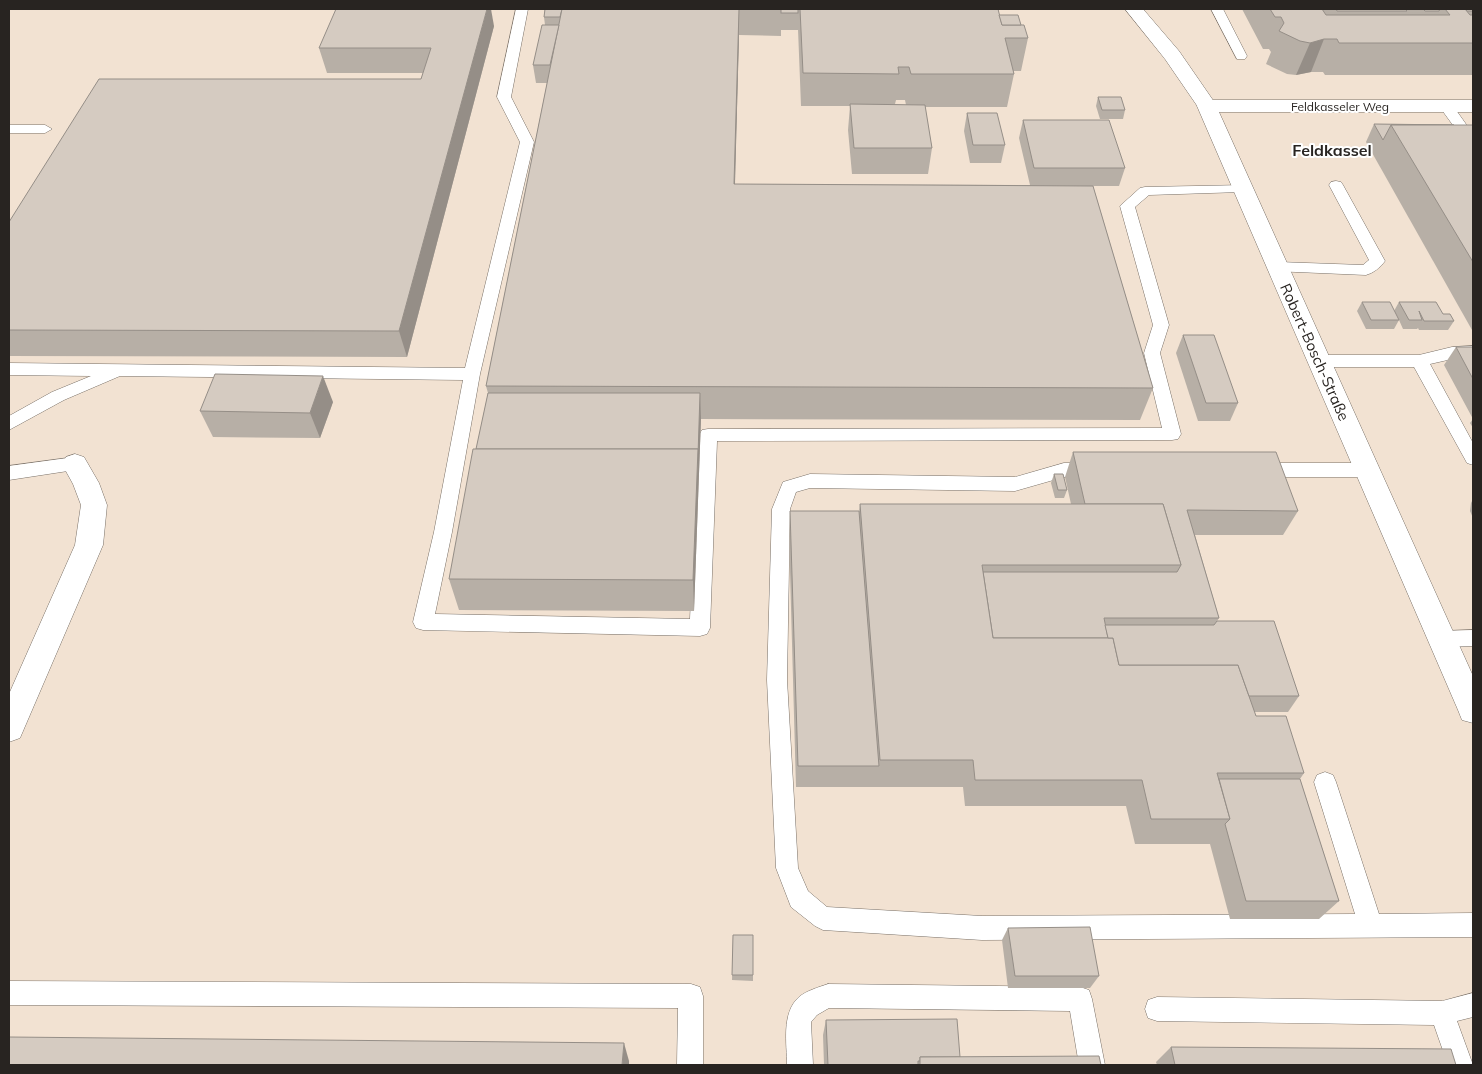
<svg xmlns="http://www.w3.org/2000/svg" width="1482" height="1074" font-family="Mulish,sans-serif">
<rect width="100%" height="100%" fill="#f8eee4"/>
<rect fill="#f2e2d2" x="9" y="9" width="1464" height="1056"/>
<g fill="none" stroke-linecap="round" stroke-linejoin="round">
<defs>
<g id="service">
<polygon points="516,9 528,9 511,97 534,142 480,374 452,532 435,614 690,619 699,435 702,430 708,429 1162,428 1144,353 1153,325 1120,206 1140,188 1145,187 1246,185 1248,188 1246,191 1241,192 1149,195 1135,207 1169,325 1160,353 1181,434 1178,439 1172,440 717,441 710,628 707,634 700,636 423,630 416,628 413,622 434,532 463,380 120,376 64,400 9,430 9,416 52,392 91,376 9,375 9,363 465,368 520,142 497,97"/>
<polygon points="1211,9 1223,9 1247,56 1245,59 1237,59"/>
<polygon points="1446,102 1451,103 1473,134 1473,147 1468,146 1439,106"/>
<polygon points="9,125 45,125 52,129 45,133 9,133"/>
<path d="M1336,181L1341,182L1343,185L1385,261C1380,268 1373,273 1366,275L1273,271L1270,267L1273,263L1278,262L1363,265L1369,260L1329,185L1331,182Z"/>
<polygon points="1473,346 1473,358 1452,359 1430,364 1473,443 1473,465 1467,463 1414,367 1319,367 1313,365 1311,361 1313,357 1319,355 1419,355 1452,347"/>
<polygon points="75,457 81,459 84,464 81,469 9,480 9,466"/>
<polygon points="1064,463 1093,463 1099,465 1102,470 1099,475 1093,477 1064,477 1015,491 810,488 796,492 790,509 787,680 798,868 808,891 827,907 982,916 1355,914 1314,782 1317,775 1325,772 1333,775 1336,782 1379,914 1473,913 1473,937 982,940 823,930 815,926 791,907 776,868 767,680 772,509 783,482 810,474 1015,477"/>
<polygon points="1258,463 1367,463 1373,465 1376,470 1373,475 1367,477 1258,477 1252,475 1249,470 1252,465"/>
<polygon points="1473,630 1473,646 1442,647 1435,645 1432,639 1435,633 1442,631"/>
<polygon points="9,981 691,984 700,987 703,996 703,1065 677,1065 678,1008 9,1005"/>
<path d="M828,984L1080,987L1089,990L1092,999L1105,1065H1079L1070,1011L829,1008L817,1015L811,1022L813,1065H787C787,1044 781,1013 799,997C806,991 819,987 828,984Z"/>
<polygon points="1473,993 1473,1017 1457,1021 1473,1065 1448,1065 1434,1025 1157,1021 1148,1018 1145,1009 1148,1000 1157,997 1442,1001"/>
</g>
<g id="minor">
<polygon points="1125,9 1143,9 1179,51 1217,106 1214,110 1207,112 1200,110 1165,59"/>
<polygon points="75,454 84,457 99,483 107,505 103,545 20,738 9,742 9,694 75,545 81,505 73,484 62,464 66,457"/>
</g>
<polygon id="tertiary" points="1207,100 1473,100 1473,112 1219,112 1473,676 1473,723 1462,720 1458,710 1197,106 1200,102"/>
</defs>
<use href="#service" stroke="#797067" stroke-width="1"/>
<use href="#minor" stroke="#797067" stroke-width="1"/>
<use href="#tertiary" stroke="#797067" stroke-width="1"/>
<use href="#service" fill="#fff" fill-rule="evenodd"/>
<use href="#minor" fill="#fff" fill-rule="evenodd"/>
<use href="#tertiary" fill="#fff" fill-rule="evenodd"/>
</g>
<g fill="#b7afa6" fill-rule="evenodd">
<path d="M545,9H998L999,15L1021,25L1028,38L1021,71H1013L1014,74L1007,107H925L932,148L928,174H852L848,130L850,106H801L798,29V30H781V36L739,35L735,184L1030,185L1019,138L1023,120L1125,168L1119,186H1093L1153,388L1140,420L701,419L694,611L459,610L449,579L488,393L486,386L547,83H536L533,65L545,25L544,17ZM896,100H905L906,105L895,104Z"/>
<polygon points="1242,9 1473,9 1473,75 1325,75 1323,72 1311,72 1296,75 1287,74 1266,64 1271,52 1269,49 1263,49"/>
<polygon points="494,26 407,357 9,356 9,222 421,79 423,73 327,73 319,48"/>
<polygon points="1098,97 1125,110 1123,119 1100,119 1096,106"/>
<polygon points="967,113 1005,145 1001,163 970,163 964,131"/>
<polygon points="1374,124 1454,125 1473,126 1473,330 1472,330 1366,142"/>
<polygon points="1362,302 1394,311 1399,302 1443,314 1454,321 1448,330 1419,330 1418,328 1417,329 1403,329 1399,320 1394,329 1366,329 1357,311"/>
<polygon points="1183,335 1238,403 1230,421 1198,421 1176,353"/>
<polygon points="1456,347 1473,347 1473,428 1470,423 1473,419 1444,365"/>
<polygon points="333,402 320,438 213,437 200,411"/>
<polygon points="1073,452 1298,511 1283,535 1195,535 1219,618 1217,621 1299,696 1288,712 1254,712 1256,716 1304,773 1300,779 1339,901 1319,919 1230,919 1210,844 1135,844 1126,806 965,806 963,787 796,787 789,536 790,511 859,511 860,504 1071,504 1065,477"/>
<polygon points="1054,474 1067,490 1064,498 1055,498 1051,483"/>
<polygon points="1473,499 1473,518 1470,511 1471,503"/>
<polygon points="1008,928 1099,976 1090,988 1008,988 1002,940"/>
<polygon points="733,935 753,935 753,981 732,980"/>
<polygon points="826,1020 960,1057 1101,1065 824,1065 823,1035"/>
<polygon points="1171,1047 1456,1065 1157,1065 1156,1062"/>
</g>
<g fill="#958e87">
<polygon points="487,9 491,9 494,26 407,357 399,331"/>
<polygon points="739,9 739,35 734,217 734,184"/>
<polygon points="1324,39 1311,72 1296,75 1310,43"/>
<polygon points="323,376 333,402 320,438 310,413"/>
<polygon points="700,393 701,418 694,611 693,580"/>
<polygon points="624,1043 629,1061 629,1065 622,1065"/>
</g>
<g fill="#d5cbc1" stroke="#958e87">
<polygon points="336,9 487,9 399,331 9,330 9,222 99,79 421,79 431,48 319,48"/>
<polygon points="545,9 562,9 560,17 544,17"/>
<polygon points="562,9 739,9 734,184 1093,186 1153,388 486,386"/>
<rect x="781" y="9" width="17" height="4"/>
<polygon points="800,9 998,9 1002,25 1024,25 1028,38 1005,38 1014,74 911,74 909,67 898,67 899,74 803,73"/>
<polygon points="1270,9 1322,9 1326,15 1450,15 1445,9 1465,9 1470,15 1473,15 1473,43 1339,43 1337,39 1324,39 1310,43 1300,41 1279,31 1284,23 1281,17 1275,17"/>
<polygon points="1336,9 1405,9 1407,11 1337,11"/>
<polygon points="1423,9 1440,9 1439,11 1425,11"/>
<polygon points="1465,9 1473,9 1473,11 1467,11"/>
<polygon points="999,15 1018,15 1021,25 1002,25"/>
<polygon points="542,25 559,25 550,65 533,65"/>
<polygon points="1098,97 1121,97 1125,110 1102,110"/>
<polygon points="850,104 925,105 932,148 854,148"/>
<polygon points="967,113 997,113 1005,145 973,145"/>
<polygon points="1023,120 1109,120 1125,168 1034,168"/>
<polygon points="1374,124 1454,125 1391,125 1383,140"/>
<polygon points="1391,125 1473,125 1473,262"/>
<polygon points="1362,302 1390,302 1399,320 1371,320"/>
<polygon points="1399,302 1436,302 1443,314 1450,314 1454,321 1424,321 1419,311 1422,320 1409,320"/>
<polygon points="1183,335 1214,335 1238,403 1206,403"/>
<polygon points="1456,347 1473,347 1473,379"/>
<polygon points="215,374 323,376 310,413 200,411"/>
<polygon points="488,393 700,393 698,456 698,449 476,449"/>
<polygon points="473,449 698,449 693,580 449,579"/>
<polygon points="1073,452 1276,452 1298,511 1187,510 1219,618 1104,618 1108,638 993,638 983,572 1177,572 1181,565 1163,504 1085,504"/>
<polygon points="1054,474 1063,474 1067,490 1058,490"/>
<polygon points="860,504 1163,504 1181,565 982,565 993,638 1113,638 1119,665 1238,665 1256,716 1286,716 1304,773 1217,773 1230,819 1151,819 1142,780 975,780 973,760 880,760"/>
<polygon points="790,511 859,511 879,766 798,766"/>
<polygon points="1217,621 1274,621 1299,696 1249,696 1238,665 1119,665 1113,638 1108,638 1105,625 1214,625"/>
<polygon points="1219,779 1300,779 1339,901 1246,901 1225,824 1230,819"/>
<polygon points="1090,927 1099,976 1015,976 1008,928"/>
<polygon points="733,935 753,935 753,975 732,975"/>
<polygon points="957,1019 960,1057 920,1057 920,1061 918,1061 918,1065 828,1065 826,1020"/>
<polygon points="9,1037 624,1043 622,1065 9,1065"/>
<polygon points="1171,1047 1451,1049 1456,1065 1175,1065"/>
<polygon points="1099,1056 1101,1065 920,1065 920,1057"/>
</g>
<g text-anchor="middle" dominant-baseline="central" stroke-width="4" stroke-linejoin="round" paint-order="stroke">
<g font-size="12" fill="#282421" stroke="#fff">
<text x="1340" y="106">Feldkasseler Weg</text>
</g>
<g font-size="15" fill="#282421" stroke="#fff">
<text transform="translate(1315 352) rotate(66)">Robert-Bosch-Straße</text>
</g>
<g font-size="16" font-weight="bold" fill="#282421" stroke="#fff">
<text x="1332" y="150">Feldkassel</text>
</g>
</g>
<rect width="1482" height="1074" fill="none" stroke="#282421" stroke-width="20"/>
</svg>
